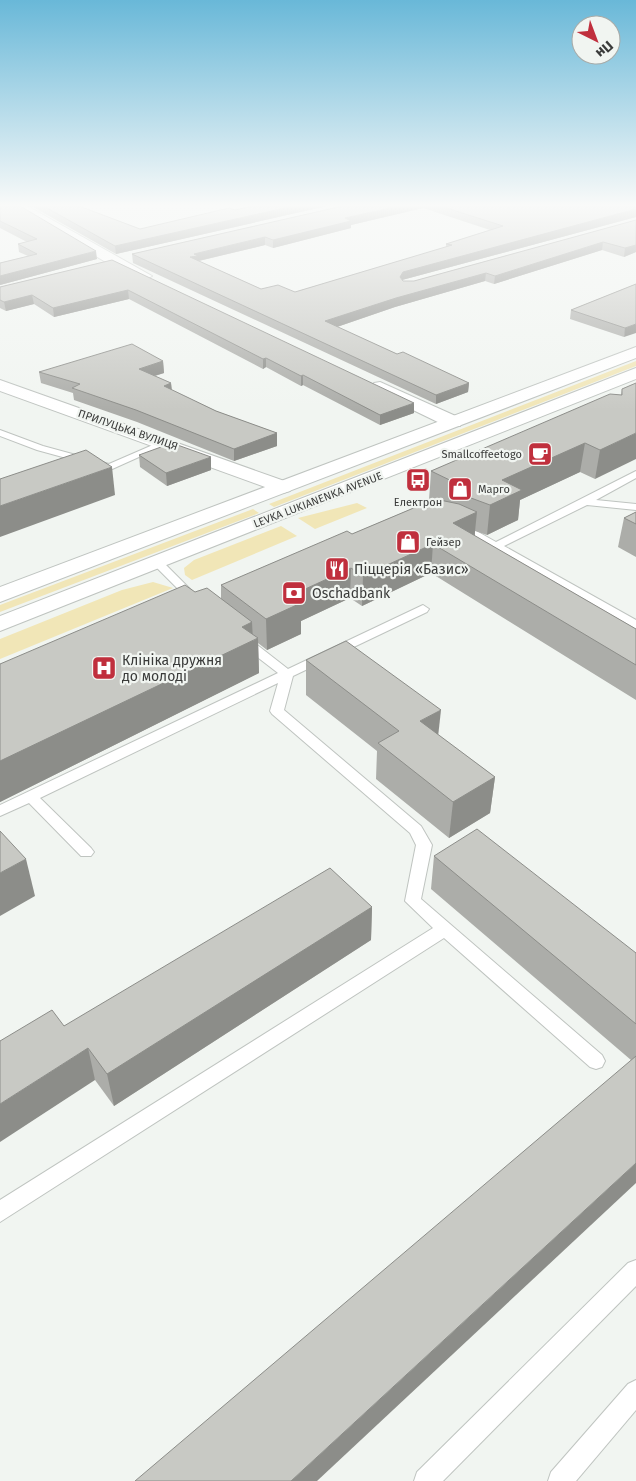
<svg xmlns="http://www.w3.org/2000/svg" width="636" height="1481" font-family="'Fira Sans',sans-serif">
<rect width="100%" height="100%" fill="#f1f5f1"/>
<g fill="#f1e6b7">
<polygon points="636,361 636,366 274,507 269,504"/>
<polygon points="357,503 367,508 315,529 298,518"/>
<polygon points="253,509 259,513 0,612 0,605"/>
<polygon points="281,526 297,536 192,580 185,575 184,568 194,560"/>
<polygon points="153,582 173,588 0,659 0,639 122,590"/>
</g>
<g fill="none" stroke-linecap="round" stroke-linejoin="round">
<defs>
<g id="service">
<polygon points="0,430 43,446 109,464 162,441 170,443 110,470 37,450 0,436"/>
<polygon points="636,471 636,478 596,500 636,504 636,510 587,505 504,546 636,620 636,629 455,526 456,524 464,524 496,542"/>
<polygon points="158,560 162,561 198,597 198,601 190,601 152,563"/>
<polygon points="423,605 429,609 427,612 293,676 284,710 421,826 432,845 421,899 602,1055 605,1061 602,1067 596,1069 590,1067 444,938 0,1222 0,1200 433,928 405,901 416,845 410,833 272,714 270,711 278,683 40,798 91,848 94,852 91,856 81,856 29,803 0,816 0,805 278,673 239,643 237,640 239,637 247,637 288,669"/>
<polygon points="636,1260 636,1286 443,1481 414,1481 417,1472 628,1263"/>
<polygon points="636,1380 636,1410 576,1481 548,1481 551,1472 628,1384"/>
</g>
<g id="minor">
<polygon points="7,203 22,203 152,276 145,280 140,279 109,264"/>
<polygon points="0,380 290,483 293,487 290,491 283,493 276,491 0,391"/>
<polygon points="380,382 460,418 462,422 460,426 446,426 374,391 371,387 374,383"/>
</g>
<g id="secondary">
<polygon points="636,347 636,358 0,602 0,587"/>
<polygon points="636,368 636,379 0,631 0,616"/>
</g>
</defs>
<use href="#service" stroke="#bfc4c0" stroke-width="2"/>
<use href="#minor" stroke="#bfc4c0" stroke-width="2"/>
<use href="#secondary" stroke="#bfc4c0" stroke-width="2"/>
<use href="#service" fill="#fff" fill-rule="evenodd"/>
<use href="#minor" fill="#fff" fill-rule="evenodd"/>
<use href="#secondary" fill="#fff" fill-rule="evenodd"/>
</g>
<g fill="#acada9" fill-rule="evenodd">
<polygon points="0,203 97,259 0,285 0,263 28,256 19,252 18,244 27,242 0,228"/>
<polygon points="26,203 71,203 140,229 235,210 267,203 340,203 116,254"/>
<path d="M356,203H636V217L402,280L403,281H414L636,220V252L624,257L602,250L494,284L485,281L395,307L337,327L397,354L469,383L468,392L436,404L133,263L132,254ZM423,208L490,230L446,244V247L295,292L261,289L199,261L265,245L273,248L351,228V225Z"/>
<polygon points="112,260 414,413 380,425 303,385 301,386 266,367 263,369 129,299 54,317 34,304 6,311 0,308 0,287"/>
<polygon points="636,284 624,337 570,319 571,310"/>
<polygon points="163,361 164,373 155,376 171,383 172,390 216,411 277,433 277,446 234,461 137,422 74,400 73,393 41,383 39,372"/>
<polygon points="636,383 595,479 580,472 520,500 518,520 487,535 475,531 475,536 636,629 636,700 431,573 362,606 350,598 301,621 301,634 267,650 258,643 259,673 0,802 0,664 195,592 221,599 221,585 352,534 430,501 429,500 431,471 621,395 622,389"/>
<polygon points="139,455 211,470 167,486 140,467"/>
<polygon points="636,512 636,557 618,547 624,518"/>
<polygon points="306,660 438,735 495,777 490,813 449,838 376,779 377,751 306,695"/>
<polygon points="434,856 636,953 636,1183 631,1060 431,889"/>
<polygon points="372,907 371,940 114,1106 95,1080 64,1026"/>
</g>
<g fill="#8c8d89">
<polygon points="307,203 340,203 116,254 115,246"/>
<polygon points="413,203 423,203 423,208 351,225 351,228 273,248 273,240 345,218"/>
<polygon points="636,209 636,217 402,280 400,277 403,272"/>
<polygon points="265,237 265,245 198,261 190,257 194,254"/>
<polygon points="603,242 602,250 494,284 495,276"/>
<polygon points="636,245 636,252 624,257 625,248"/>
<polygon points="96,251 97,259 0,285 0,276"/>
<polygon points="486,273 485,281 395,307 325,331 325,321 396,298"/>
<polygon points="128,290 129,299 54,317 53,308"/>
<polygon points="32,295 34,304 6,311 4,302"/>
<polygon points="636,324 636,333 624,337 625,328"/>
<polygon points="266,358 266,367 263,369 263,359"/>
<polygon points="163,361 164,373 140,380 139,369"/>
<polygon points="303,375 303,385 301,386 301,376"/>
<polygon points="171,383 172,395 164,386"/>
<polygon points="469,383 468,392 436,404 436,395"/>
<polygon points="414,403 414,413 380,425 380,415"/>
<polygon points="277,433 277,446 234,461 234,449"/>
<polygon points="636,433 636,459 595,479 600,450"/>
<polygon points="585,443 580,472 520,500 518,520 487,535 490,505 502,480"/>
<polygon points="211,457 211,470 167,486 166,473"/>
<polygon points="112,467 115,495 0,537 0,506"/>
<polygon points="477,512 474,541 453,523"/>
<polygon points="433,544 431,573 362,606 363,576"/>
<polygon points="351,568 350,598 301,621 301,634 267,650 266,619 290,596"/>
<polygon points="252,622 253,641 258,638 259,673 0,802 0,761 242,627"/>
<polygon points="441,710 437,746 420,721"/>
<polygon points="495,777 490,813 449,838 453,802"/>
<polygon points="26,859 35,896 0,916 0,873"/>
<polygon points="372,907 371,940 114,1106 107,1074"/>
<polygon points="88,1048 95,1080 0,1142 0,1104"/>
<polygon points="636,1163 636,1183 317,1481 291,1481"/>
</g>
<g fill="#c8c9c4" stroke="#8c8d89">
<polygon points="0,203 15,203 96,251 0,276 0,263 37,254 18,244 37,239 0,221"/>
<polygon points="38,203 71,203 140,229 229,208 235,210 267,203 307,203 115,246"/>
<polygon points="356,203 413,203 345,218 351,221 273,240 265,237 194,254 198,256 190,257 261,289 278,285 295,292 452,245 446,244 503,226 431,203 636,203 636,209 403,272 400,277 403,281 414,281 636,220 636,245 625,248 603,242 495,276 486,273 396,298 325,321 397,354 403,352 469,383 436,395 132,254"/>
<polygon points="112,260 414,403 380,415 303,375 301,376 266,358 263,359 128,290 53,308 32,295 4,302 0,300 0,287"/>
<polygon points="636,284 636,324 625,328 571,310"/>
<polygon points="132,344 163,361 139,369 171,383 164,386 216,411 277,433 234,449 136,410 72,388 80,384 39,372"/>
<polygon points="636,383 636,433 600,450 585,443 502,480 522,490 490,505 452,491 462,486 431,471 610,394 622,395 622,389"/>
<polygon points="172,443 211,457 166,473 139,455"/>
<polygon points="86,450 112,467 0,506 0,479"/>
<polygon points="435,499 459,504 477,512 453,523 636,629 636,665 433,544 363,576 351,568 290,596 301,603 266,619 221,585 347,531 352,534"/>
<polygon points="636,512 636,524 624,518"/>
<polygon points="185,585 195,592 207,588 252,622 242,627 258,638 0,761 0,664"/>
<polygon points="346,641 441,710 420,721 495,777 453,802 378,743 399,731 306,660"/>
<polygon points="477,829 636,953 636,1024 434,856"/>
<polygon points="0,831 26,859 0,873"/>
<polygon points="330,868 372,907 107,1074 88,1048 0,1104 0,1041 52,1010 64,1026"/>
<polygon points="636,1056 636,1163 291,1481 135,1481"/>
</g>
<linearGradient id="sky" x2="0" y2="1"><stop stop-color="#69b8d8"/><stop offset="0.5" stop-color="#f9faf9"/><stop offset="1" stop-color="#f9faf9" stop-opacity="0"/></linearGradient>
<rect width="636" height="410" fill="url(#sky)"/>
<defs>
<symbol id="cafe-square" viewBox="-11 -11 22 22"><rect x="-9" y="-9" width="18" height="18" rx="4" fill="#c02f3d" stroke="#f1f5f1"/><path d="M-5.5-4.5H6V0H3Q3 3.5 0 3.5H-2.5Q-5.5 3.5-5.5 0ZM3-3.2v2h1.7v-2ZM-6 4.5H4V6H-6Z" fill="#fff"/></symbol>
<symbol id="bus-square" viewBox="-11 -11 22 22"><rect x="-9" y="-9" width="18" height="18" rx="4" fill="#c02f3d" stroke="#f1f5f1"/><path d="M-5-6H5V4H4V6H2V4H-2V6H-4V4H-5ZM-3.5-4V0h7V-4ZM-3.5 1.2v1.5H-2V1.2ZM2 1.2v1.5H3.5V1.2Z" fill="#fff"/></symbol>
<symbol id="shop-square" viewBox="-11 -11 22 22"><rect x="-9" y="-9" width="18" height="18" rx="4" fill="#c02f3d" stroke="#f1f5f1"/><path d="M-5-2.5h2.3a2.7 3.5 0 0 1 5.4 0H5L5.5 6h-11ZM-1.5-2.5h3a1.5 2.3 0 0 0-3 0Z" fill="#fff"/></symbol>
<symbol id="restaurant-square" viewBox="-11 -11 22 22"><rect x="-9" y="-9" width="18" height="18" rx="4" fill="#c02f3d" stroke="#f1f5f1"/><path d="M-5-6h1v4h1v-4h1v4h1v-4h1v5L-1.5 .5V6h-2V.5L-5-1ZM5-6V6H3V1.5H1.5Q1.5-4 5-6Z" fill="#fff"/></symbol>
<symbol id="bank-square" viewBox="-11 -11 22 22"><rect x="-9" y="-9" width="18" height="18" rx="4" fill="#c02f3d" stroke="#f1f5f1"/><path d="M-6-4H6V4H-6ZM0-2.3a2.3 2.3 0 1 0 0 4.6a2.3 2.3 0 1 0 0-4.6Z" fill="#fff"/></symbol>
<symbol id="hospital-square" viewBox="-11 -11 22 22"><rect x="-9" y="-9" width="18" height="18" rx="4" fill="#c02f3d" stroke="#f1f5f1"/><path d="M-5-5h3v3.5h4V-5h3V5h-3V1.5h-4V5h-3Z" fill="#fff"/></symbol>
</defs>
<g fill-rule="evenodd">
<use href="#cafe-square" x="526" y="440" width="28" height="28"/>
<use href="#bus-square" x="404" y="466" width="28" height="28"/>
<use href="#shop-square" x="446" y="475" width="28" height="28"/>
<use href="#shop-square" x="394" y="528" width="28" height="28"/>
<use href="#restaurant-square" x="323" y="555" width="28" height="28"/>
<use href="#bank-square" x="280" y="579" width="28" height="28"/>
<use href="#hospital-square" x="90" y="654" width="28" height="28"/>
</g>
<g text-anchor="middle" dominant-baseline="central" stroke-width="4.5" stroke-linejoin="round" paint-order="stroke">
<g font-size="11" fill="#3a3b3a" stroke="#f1f5f1">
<text transform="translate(128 430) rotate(19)">ПРИЛУЦЬКА ВУЛИЦЯ</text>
<text transform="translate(318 500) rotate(-21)">LEVKA LUKIANENKA AVENUE</text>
</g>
<g font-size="11" fill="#3a3b3a" stroke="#f1f5f1" text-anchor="start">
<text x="522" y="454" text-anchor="end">Smallcoffeetogo</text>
<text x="478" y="489">Марго</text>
<text x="418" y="502" text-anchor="middle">Електрон</text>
<text x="426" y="542">Гейзер</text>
</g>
<g font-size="14" fill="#3a3b3a" stroke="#f1f5f1" text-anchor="start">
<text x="354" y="569">Піццерія «Базис»</text>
<text x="312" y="593">Oschadbank</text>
<text x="122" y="660">Клініка дружня<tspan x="122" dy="16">до молоді</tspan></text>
</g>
</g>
<g transform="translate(596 40) rotate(138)"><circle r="24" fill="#f1f5f1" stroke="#a8aba8"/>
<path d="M0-4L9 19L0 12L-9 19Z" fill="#c02f3d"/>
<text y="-8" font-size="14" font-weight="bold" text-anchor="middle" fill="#3a3b3a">Пн</text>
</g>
</svg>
